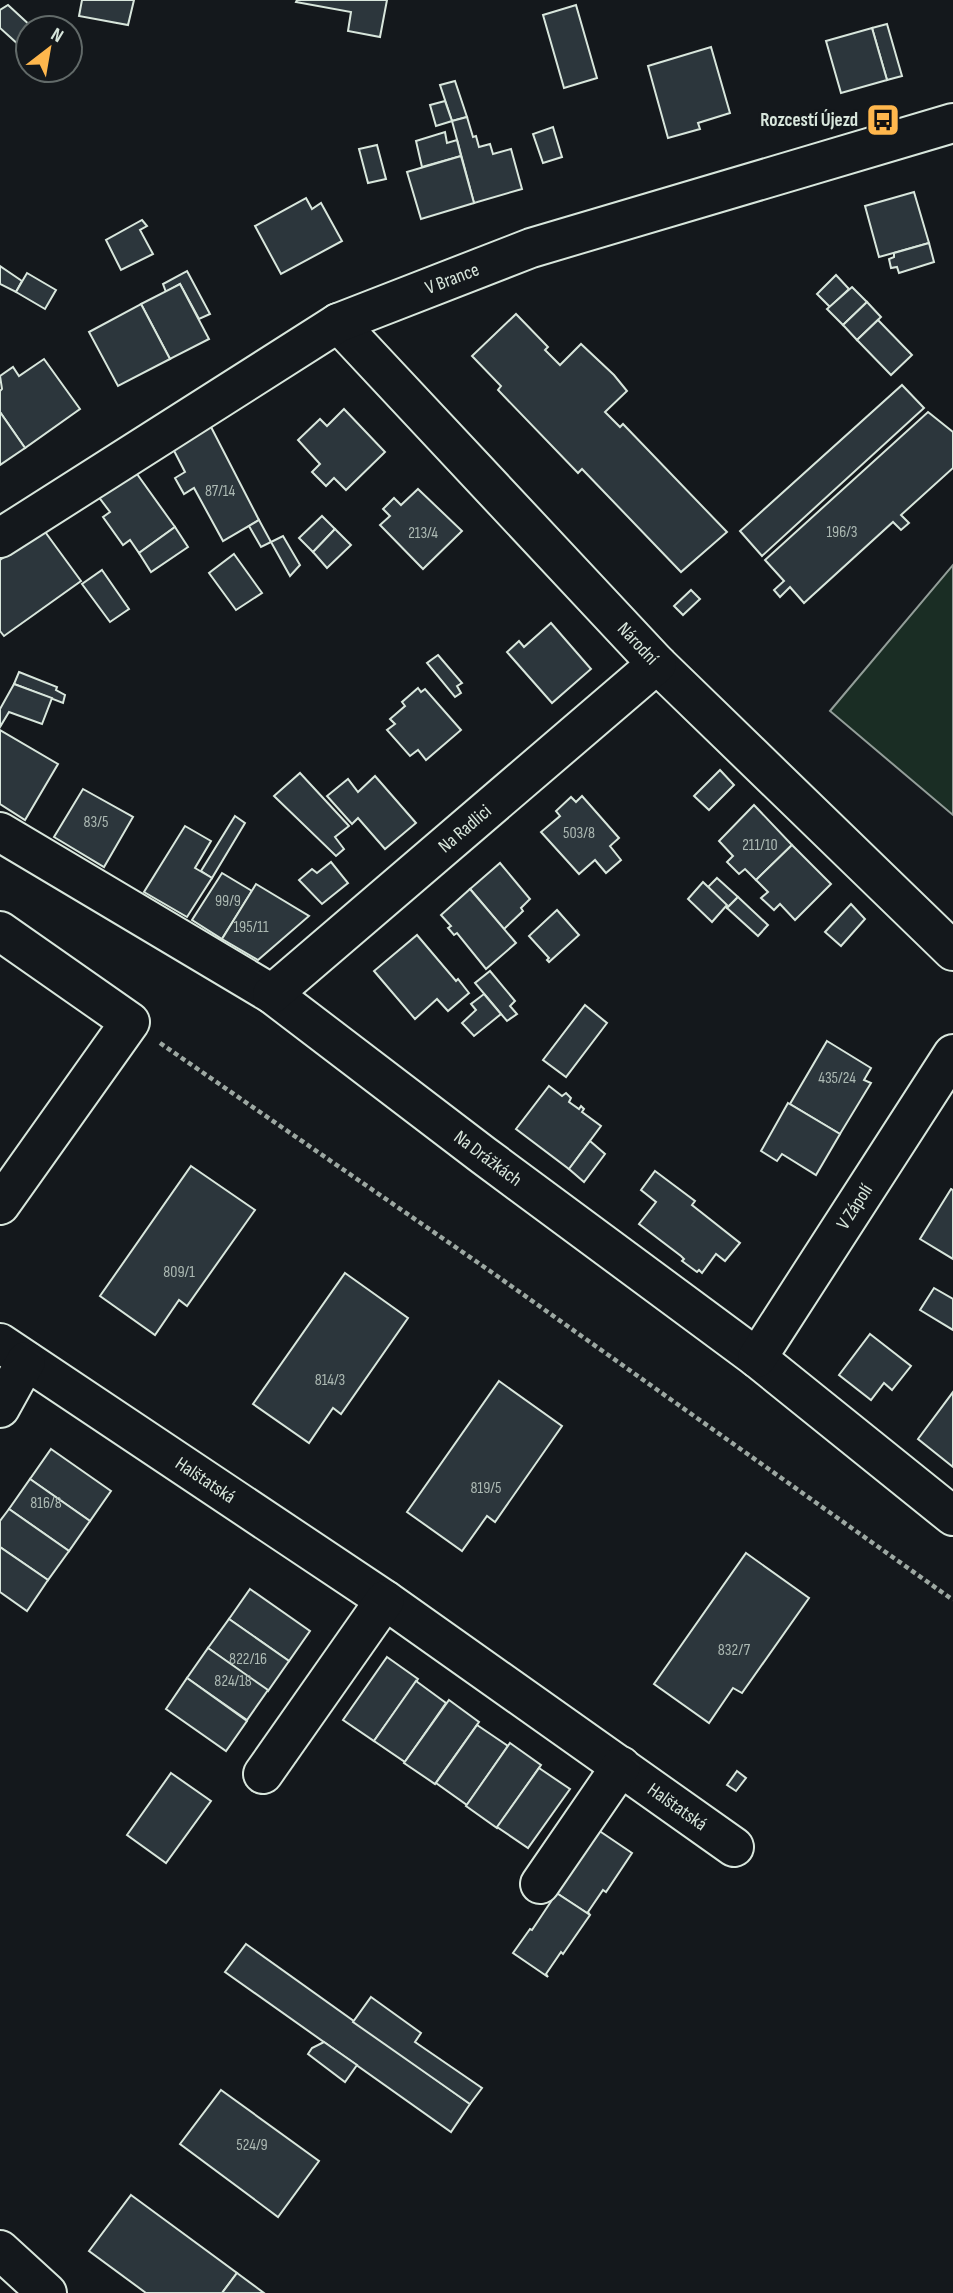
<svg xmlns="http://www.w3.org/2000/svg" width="953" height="2293" font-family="'Sofia Sans Condensed',sans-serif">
<rect width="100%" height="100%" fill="#14181c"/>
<polygon fill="#1a2d24" stroke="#939e99" stroke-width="2" points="953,565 953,815 830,711"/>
<g fill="#2c363c" stroke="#d8e6dc" stroke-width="2">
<polygon points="82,0 134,0 128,25 79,16"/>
<polygon points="297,0 387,0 380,37 348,31 351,12 296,2"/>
<polygon points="8,5 33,28 28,28 28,37 20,46 0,28 0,10"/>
<polygon points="576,5 597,78 564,88 543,15"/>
<polygon points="887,24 902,76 887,80 872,28"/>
<polygon points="872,28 887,80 841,93 826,41"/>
<polygon points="711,47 730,113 698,123 700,129 668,138 648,66"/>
<polygon points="455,81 467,117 452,121 440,85"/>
<polygon points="445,101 452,121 436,126 430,105"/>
<polygon points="467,117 473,137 476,136 479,147 490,144 493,154 511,149 522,189 474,203 452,121"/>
<polygon points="553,127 562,157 543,163 533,134"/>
<polygon points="445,132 447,143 457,140 461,156 422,167 416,141"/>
<polygon points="377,145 386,179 368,183 359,149"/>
<polygon points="461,156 474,203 421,219 407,172"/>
<polygon points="914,192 929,243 879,257 865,206"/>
<polygon points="306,198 312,209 321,203 342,241 281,274 255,226"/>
<polygon points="142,220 147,226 140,230 153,254 121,270 106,240"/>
<polygon points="929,243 934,262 899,273 897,267 891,268 889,259 894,257 894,253"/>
<polygon points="0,266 22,281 16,292 0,284"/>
<polygon points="187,271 210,314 199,319 180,284 166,292 163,284"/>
<polygon points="27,273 56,290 45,309 16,292"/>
<polygon points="836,275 849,289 830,307 817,294"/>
<polygon points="180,284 209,339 170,359 141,304"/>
<polygon points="852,287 867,302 843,325 827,309"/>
<polygon points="867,302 881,317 857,340 843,325"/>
<polygon points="141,304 170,359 118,386 89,332"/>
<polygon points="516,314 548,347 545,350 560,365 581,344 614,375 627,391 605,412 620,427 623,424 727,532 681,572 582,469 578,473 498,390 501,386 472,356"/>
<polygon points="878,320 912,355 891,375 857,340"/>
<polygon points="44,359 80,409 25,448 0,412 0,391 2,389 0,376 13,367 19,376"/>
<polygon points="902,385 924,408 762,556 740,531"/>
<polygon points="344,409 385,452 346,490 334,478 326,486 312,472 320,464 298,440 320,419 327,426"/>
<polygon points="0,412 25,448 0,465"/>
<polygon points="928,412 953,432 953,468 901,515 909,523 901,530 893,522 804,603 790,587 780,597 774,590 784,581 765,560"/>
<polygon points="210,425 259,520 223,541 194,488 184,494 175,478 185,472 171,445"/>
<polygon points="132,467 175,527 139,553 130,540 123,545 103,517 110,512 95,492"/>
<polygon points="418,489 462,531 423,569 380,525 390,516 383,509 394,498 401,505"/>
<polygon points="322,516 335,529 313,552 299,538"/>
<polygon points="259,520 271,542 261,547 249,526"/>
<polygon points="175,527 188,547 151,572 139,553"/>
<polygon points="43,529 81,581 4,636 0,631 0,560"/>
<polygon points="335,529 351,545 327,568 313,552"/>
<polygon points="283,536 300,565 290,576 271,542"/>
<polygon points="234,554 262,593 236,610 209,573"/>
<polygon points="102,570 129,609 110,622 82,584"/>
<polygon points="691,590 700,599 683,615 674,606"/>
<polygon points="551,623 591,669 552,703 507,652 519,641 524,647"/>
<polygon points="438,655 462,683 457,686 461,693 455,697 427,663"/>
<polygon points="19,672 57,687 56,690 65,695 63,703 14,684"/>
<polygon points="14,684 52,698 42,724 9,712 0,727 0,709"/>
<polygon points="418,688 421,692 425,689 461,730 426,760 418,750 410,756 387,730 395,724 390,719 405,706 402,702"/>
<polygon points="0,730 58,764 25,820 0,804"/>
<polygon points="720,770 734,785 709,810 694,796"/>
<polygon points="300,773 349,826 335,837 344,849 336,856 274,796"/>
<polygon points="375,776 416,823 385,849 358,818 352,824 327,796 348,779 358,792"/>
<polygon points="83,789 133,817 104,867 54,837"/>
<polygon points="582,796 619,838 610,846 621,860 606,873 595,860 579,874 541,832 560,816 556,811 571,797 576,802"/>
<polygon points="754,805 792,845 756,880 745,869 739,874 727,862 733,856 719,841"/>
<polygon points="235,816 245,823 212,878 201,871"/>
<polygon points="185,826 211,841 195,868 212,878 187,917 144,892"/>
<polygon points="792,845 831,884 795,920 780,904 774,910 761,898 768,892 756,880"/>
<polygon points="331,862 348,883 322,904 299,880 312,869 317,873"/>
<polygon points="500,863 530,899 521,908 523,911 504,929 470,889"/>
<polygon points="222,873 252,891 222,939 192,920"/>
<polygon points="717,878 738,897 727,908 708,887"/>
<polygon points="703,882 727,905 712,922 688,899"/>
<polygon points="256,884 309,916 258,960 222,939"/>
<polygon points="470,889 516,943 486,969 457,933 454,935 448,928 451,926 441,915"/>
<polygon points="738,897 768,925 758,936 727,908"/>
<polygon points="851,904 865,919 841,946 825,932"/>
<polygon points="557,910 579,935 549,962 547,960 549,958 529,936"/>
<polygon points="417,935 456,981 458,979 469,993 448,1011 437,999 415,1019 374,971"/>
<polygon points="490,971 515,1001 510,1006 517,1014 507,1021 475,983"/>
<polygon points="484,994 501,1014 474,1036 462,1023 476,1010 471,1004"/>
<polygon points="585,1005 607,1023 566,1077 543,1060"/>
<polygon points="827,1041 871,1068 864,1080 871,1083 840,1134 790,1104"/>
<polygon points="549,1086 562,1096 566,1093 571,1098 569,1102 579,1109 581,1106 584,1109 582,1112 601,1126 569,1169 516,1129"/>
<polygon points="788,1103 840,1134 816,1175 782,1154 777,1161 761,1151"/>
<polygon points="590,1141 605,1154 584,1182 569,1169"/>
<polygon points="191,1166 255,1210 187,1306 179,1300 155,1335 100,1296"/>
<polygon points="655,1171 695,1201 692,1205 740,1243 725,1261 716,1254 702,1273 699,1270 697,1272 682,1261 684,1259 681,1256 639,1224 656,1202 641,1190"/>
<polygon points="951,1189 953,1190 953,1259 920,1239"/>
<polygon points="345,1273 408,1318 341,1414 333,1408 309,1443 253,1404"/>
<polygon points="934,1288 953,1299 953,1330 920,1310"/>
<polygon points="870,1334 911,1366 892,1390 884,1383 871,1400 839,1375"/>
<polygon points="499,1381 562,1426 495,1522 487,1516 462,1551 407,1512"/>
<polygon points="953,1392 953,1467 918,1439"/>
<polygon points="51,1449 111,1491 90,1521 30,1479"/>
<polygon points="30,1479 90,1521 69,1551 9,1509"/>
<polygon points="9,1509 69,1551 48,1580 0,1547 0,1521"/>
<polygon points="0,1547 48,1580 27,1611 0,1592"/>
<polygon points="746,1553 809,1598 742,1693 733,1688 709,1723 654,1684"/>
<polygon points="250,1589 310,1631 289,1661 229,1619"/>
<polygon points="229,1619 289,1661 268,1691 208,1648"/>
<polygon points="208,1648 268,1690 247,1720 187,1678"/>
<polygon points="387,1657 418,1679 374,1741 343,1720"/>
<polygon points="187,1678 247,1721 226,1751 166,1709"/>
<polygon points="416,1681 446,1703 405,1762 374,1741"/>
<polygon points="449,1700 479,1722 435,1784 404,1763"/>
<polygon points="477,1725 508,1746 467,1805 436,1783"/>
<polygon points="510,1743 541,1765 497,1828 466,1806"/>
<polygon points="539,1768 570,1789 528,1848 497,1827"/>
<polygon points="737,1771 746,1778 736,1791 727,1785"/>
<polygon points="171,1773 211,1801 166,1863 127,1835"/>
<polygon points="598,1830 632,1853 606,1892 603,1890 588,1912 590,1915 555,1892"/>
<polygon points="555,1892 590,1915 563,1954 561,1952 546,1974 548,1977 513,1953 530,1929 532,1930 556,1894"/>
<polygon points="246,1944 470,2104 451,2132 225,1972"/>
<polygon points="371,1997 421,2033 415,2042 482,2088 470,2104 353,2022"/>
<polygon points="324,2042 357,2065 345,2082 308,2054 312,2048"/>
<polygon points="221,2090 319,2161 278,2217 180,2144"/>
<polygon points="131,2195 237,2273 222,2293 146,2293 89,2251"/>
<polygon points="237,2273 264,2293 222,2293"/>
</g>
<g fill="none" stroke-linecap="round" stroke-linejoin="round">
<defs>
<g id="minor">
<path id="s1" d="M338,323L657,664L953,951"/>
<path id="s2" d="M0,538L338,323L531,248L953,123"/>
<path id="s3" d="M0,832L272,994L483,1155L757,1358L953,1516"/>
<polyline points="0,931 130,1022 0,1205"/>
<path id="s4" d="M272,994L657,664"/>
<path id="s5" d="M0,1343L385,1600L734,1847"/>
<path id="s6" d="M757,1358L953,1054"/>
<polyline points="0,1408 26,1361"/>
<polyline points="263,1774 385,1600"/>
<polyline points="540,1884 621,1766"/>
<polyline points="0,2250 47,2293"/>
</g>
</defs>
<use href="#minor" stroke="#d8e6dc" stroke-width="42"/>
<polyline stroke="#9da8a2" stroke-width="4.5" stroke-dasharray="5 3.5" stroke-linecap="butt" points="160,1043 490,1271 953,1600"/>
<use href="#minor" stroke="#14181c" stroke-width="38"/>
</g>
<defs>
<symbol id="bus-square" viewBox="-11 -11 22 22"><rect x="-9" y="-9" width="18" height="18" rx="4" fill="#ffb74d" stroke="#14181c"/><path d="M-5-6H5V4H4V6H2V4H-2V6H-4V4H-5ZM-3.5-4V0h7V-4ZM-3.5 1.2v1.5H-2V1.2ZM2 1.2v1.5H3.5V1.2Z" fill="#111"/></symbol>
</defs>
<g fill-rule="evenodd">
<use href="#bus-square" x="864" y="101" width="38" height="38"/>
</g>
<g text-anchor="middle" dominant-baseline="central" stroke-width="5" stroke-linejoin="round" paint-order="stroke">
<g font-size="16" fill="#adbab4">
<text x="220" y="491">87/14</text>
<text x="842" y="532">196/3</text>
<text x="423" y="533">213/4</text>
<text x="96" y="822">83/5</text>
<text x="579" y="833">503/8</text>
<text x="760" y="845">211/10</text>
<text x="228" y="901">99/9</text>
<text x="251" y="927">195/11</text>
<text x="837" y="1078">435/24</text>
<text x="179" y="1272">809/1</text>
<text x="330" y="1380">814/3</text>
<text x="486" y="1488">819/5</text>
<text x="46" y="1503">816/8</text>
<text x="734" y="1650">832/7</text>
<text x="248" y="1659">822/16</text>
<text x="233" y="1681">824/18</text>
<text x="252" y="2145">524/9</text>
</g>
<g font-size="19" font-weight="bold" fill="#d8e6dc" stroke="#14181c" text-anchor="end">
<text x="858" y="120">Rozcestí Újezd</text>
</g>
<g font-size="19" fill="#d8e6dc" stroke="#14181c">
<text stroke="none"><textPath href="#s2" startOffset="523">V Brance</textPath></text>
<text stroke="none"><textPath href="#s1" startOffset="439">Národní</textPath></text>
<text stroke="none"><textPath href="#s4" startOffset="254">Na Radlici</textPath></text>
<text stroke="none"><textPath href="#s3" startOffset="588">Na Drážkách</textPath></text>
<text stroke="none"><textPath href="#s6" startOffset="180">V Zápolí</textPath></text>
<text stroke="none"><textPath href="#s5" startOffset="247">Halštatská</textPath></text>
<text stroke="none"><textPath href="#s5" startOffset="821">Halštatská</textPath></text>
</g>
</g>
<g transform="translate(49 49) rotate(31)"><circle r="33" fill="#14181c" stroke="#626a69" stroke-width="2"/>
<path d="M0-5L12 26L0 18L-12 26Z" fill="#ffb74d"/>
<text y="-10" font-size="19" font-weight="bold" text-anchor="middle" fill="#d8e6dc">N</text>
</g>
</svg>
